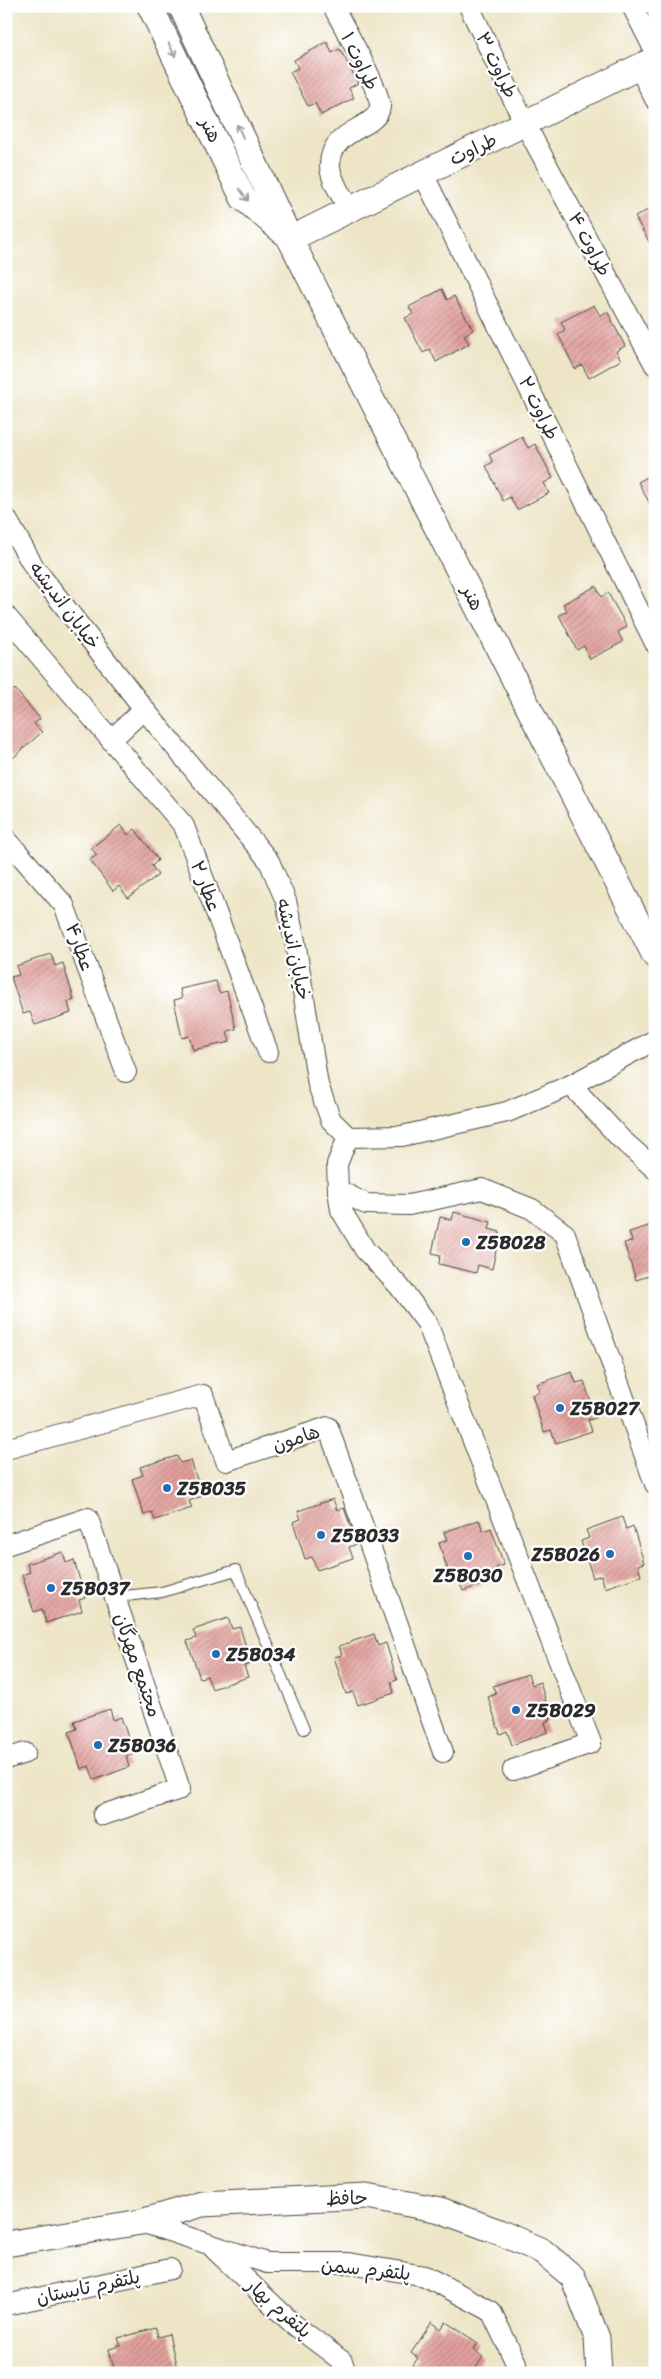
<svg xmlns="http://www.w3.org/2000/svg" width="661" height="2379" font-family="Sriracha,'Playpen Sans Arabic',sans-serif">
<defs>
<pattern id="building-hatch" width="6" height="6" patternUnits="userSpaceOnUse" patternTransform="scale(1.25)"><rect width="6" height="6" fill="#e2a09d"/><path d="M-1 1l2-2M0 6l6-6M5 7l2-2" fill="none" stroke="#b78380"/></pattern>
</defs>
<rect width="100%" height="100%" fill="#fff"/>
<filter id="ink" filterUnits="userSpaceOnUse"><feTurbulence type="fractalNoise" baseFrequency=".02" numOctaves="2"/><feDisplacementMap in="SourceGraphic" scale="10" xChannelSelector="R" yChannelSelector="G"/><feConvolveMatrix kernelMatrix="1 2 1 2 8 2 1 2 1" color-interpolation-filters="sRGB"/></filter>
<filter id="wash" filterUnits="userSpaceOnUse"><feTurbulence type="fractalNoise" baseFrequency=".0096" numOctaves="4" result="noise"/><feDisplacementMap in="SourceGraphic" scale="20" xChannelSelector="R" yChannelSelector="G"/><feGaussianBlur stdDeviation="1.12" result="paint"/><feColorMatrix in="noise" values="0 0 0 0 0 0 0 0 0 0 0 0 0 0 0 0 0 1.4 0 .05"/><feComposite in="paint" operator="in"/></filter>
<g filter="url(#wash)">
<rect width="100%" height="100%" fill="#eee5c7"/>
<g id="blocks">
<g fill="url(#building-hatch)">
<polygon points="327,42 332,53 340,49 358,83 349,88 354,98 321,115 315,103 308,106 290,72 298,68 294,60"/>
<polygon points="655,206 655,252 635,217"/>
<polygon points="442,289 447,300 454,296 473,330 464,335 469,344 436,362 430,349 423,353 405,318 413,314 409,307"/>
<polygon points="594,305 600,316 607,311 625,346 616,351 621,360 589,378 582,365 575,369 558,334 565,330 561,322"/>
<polygon points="522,437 528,448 535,444 553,478 544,483 549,493 517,510 510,497 503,501 486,466 493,462 489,455"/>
<polygon points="655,473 655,513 638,482"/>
<polygon points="596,586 601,597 608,593 627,627 618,632 623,642 590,659 584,646 577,650 559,615 567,611 563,604"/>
<polygon points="15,689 40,719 34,724 42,732 13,758 6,750 6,697"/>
<polygon points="121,825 128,835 135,829 158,860 152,866 158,875 128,898 119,886 113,891 90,860 97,855 91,848"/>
<polygon points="51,954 55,966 63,963 74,1000 68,1002 71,1013 35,1025 30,1012 23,1014 11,977 19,975 16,966"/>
<polygon points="216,981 219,993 227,991 236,1029 227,1031 230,1042 193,1050 189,1036 182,1038 174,1000 182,998 180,989"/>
<polygon points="454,1212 491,1222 489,1229 500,1232 492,1269 478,1265 476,1273 439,1264 440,1255 432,1253 440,1217 452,1220"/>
<polygon points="655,1224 655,1274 636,1280 624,1243 632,1241 629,1232"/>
<polygon points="572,1372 576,1383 584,1381 596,1418 588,1420 592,1431 556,1443 551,1430 544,1432 532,1395 540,1392 537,1384"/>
<polygon points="177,1456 180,1463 191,1460 202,1496 189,1501 192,1508 155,1520 152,1512 144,1515 132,1479 143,1475 140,1467"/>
<polygon points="333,1499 337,1510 344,1508 357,1544 349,1547 353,1558 317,1570 312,1557 305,1559 293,1522 301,1519 298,1511"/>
<polygon points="622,1517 626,1529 633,1526 644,1563 638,1565 641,1576 605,1588 601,1575 593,1578 581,1541 589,1538 586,1530"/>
<polygon points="479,1520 483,1531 491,1528 504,1565 496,1568 499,1579 463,1591 458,1578 451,1580 439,1543 447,1540 444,1532"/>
<polygon points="63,1552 66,1563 74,1560 85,1598 79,1600 82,1611 46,1623 42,1609 34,1612 22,1575 30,1572 27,1564"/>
<polygon points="228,1618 232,1629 240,1627 251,1664 244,1666 248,1677 212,1689 207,1676 200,1678 187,1641 196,1638 193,1630"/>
<polygon points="374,1634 378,1646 386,1643 397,1680 391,1682 394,1693 358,1705 353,1692 346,1694 334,1657 342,1655 339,1646"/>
<polygon points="528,1674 532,1685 540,1682 551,1719 545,1722 548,1732 512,1745 507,1731 500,1734 488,1697 496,1694 493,1686"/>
<polygon points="110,1709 113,1720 121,1717 134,1754 126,1756 129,1767 94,1780 89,1766 81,1769 69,1732 77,1729 74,1721"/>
<polygon points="432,2322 441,2329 446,2322 478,2343 474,2350 483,2357 472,2373 425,2373 413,2365 418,2358 411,2353"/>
<polygon points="156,2328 158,2337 169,2334 178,2373 115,2373 109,2349 121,2346 118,2338"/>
</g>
</g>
</g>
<g filter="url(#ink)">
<use href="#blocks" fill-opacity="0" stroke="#484742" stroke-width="1"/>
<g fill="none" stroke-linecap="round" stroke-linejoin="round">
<defs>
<polyline id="service" points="115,1597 162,1592 236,1570 304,1729"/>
<g id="minor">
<path d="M333,6C342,24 381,91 380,107C377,130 331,127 330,165C330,180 343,197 349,210"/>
<polyline points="469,6 525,124 655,365"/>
<polyline points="632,6 655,51"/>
<polyline points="639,67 655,99"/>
<polyline points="423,174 655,643"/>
<polyline points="6,518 34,567 144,709 269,861 286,901 295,941 318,1085 331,1120 348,1137 402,1136 507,1112 571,1085 655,1040"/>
<polyline points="6,616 184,826 268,1052"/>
<polyline points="111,740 144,709"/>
<polyline points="6,839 64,905 126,1072"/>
<polyline points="571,1085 621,1139 655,1169"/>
<polyline points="348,1137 337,1164 338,1190 366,1204 409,1205 482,1189 532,1209 565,1234 655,1484"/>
<polyline points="338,1190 341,1210 365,1250 399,1286 427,1323 591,1743 513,1770"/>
<polyline points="6,1449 203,1395 226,1461 328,1427 443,1752"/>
<polyline points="6,1545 88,1518 180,1789 103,1815"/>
<polyline points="6,1759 25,1753"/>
<polyline points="141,2222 267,2263 349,2263 425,2276 491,2311 516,2363 515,2373"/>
<polyline points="214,2249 292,2323 342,2361 346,2373"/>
<polyline points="6,2305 170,2269"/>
</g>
<g id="tertiary">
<polyline points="150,6 243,198 283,232"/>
<polyline points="181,6 290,239 655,956"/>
<polyline points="290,239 655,59"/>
<polyline points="6,2244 141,2222 202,2204 367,2196 440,2210 499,2232 542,2251 573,2277 597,2338 599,2373"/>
</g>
</defs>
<use href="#service" stroke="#484742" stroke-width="12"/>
<use href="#minor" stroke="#484742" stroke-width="22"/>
<use href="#tertiary" stroke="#484742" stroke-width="27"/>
<use href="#service" stroke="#fff" stroke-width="10"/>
<use href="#minor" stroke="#fff" stroke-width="20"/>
<use href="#tertiary" stroke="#fff" stroke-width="25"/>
</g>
<defs><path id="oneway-shaft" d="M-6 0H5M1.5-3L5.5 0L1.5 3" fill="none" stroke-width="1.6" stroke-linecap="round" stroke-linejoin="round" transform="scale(1.25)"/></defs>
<g stroke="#a0a0a0">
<use href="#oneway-shaft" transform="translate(172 50) rotate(64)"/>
<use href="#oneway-shaft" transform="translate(240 131) rotate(-115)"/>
<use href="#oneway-shaft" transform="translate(244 195) rotate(55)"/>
</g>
</g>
<g fill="#1f6fb2" stroke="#fff" stroke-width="2">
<circle cx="466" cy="1242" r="5"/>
<circle cx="560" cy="1408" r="5"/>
<circle cx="167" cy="1488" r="5"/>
<circle cx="321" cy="1535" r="5"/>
<circle cx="610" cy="1554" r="5"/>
<circle cx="468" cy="1556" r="5"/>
<circle cx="51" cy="1588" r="5"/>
<circle cx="216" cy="1654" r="5"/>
<circle cx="516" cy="1710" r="5"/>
<circle cx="98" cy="1745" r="5"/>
</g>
<g text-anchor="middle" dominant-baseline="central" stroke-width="4.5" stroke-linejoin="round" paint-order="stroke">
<g font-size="19" fill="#2b2b2b" stroke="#fff">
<text transform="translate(360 61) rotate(64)">طراوت ۱</text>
<text transform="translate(497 65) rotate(64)">طراوت ۳</text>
<text transform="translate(211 130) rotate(64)">هنر</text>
<text transform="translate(473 149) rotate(-26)">طراوت</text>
<text transform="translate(590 244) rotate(62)">طراوت ۴</text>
<text transform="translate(539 408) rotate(64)">طراوت ۲</text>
<text transform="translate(473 598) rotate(63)">هنر</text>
<text transform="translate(65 605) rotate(53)">خیابان اندیشه</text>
<text transform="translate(206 886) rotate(69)">عطار ۲</text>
<text transform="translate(80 947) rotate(70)">عطار۴</text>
<text transform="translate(294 949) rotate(78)">خیابان اندیشه</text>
<text transform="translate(296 1438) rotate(-18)">هامون</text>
<text transform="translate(138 1665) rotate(71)">مجتمع مهرگان</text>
<text transform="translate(347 2198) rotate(-1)">حافظ</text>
<text transform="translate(366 2269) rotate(6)">پلتفرم سمن</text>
<text transform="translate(88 2287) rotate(-12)">پلتفرم تابستان</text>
<text transform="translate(279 2308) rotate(41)">پلتفرم بهار</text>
</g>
<g font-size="19" font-weight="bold" fill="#2b2b2b" stroke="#fff" text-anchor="start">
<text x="476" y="1242">Z5B028</text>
<text x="570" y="1408">Z5B027</text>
<text x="177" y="1488">Z5B035</text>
<text x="331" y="1535">Z5B033</text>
<text x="600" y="1554" text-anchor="end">Z5B026</text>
<text x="468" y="1575" text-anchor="middle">Z5B030</text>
<text x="61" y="1588">Z5B037</text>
<text x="226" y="1654">Z5B034</text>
<text x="526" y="1710">Z5B029</text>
<text x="108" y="1745">Z5B036</text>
</g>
</g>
<rect width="661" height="2379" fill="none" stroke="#fff" stroke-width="25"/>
</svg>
